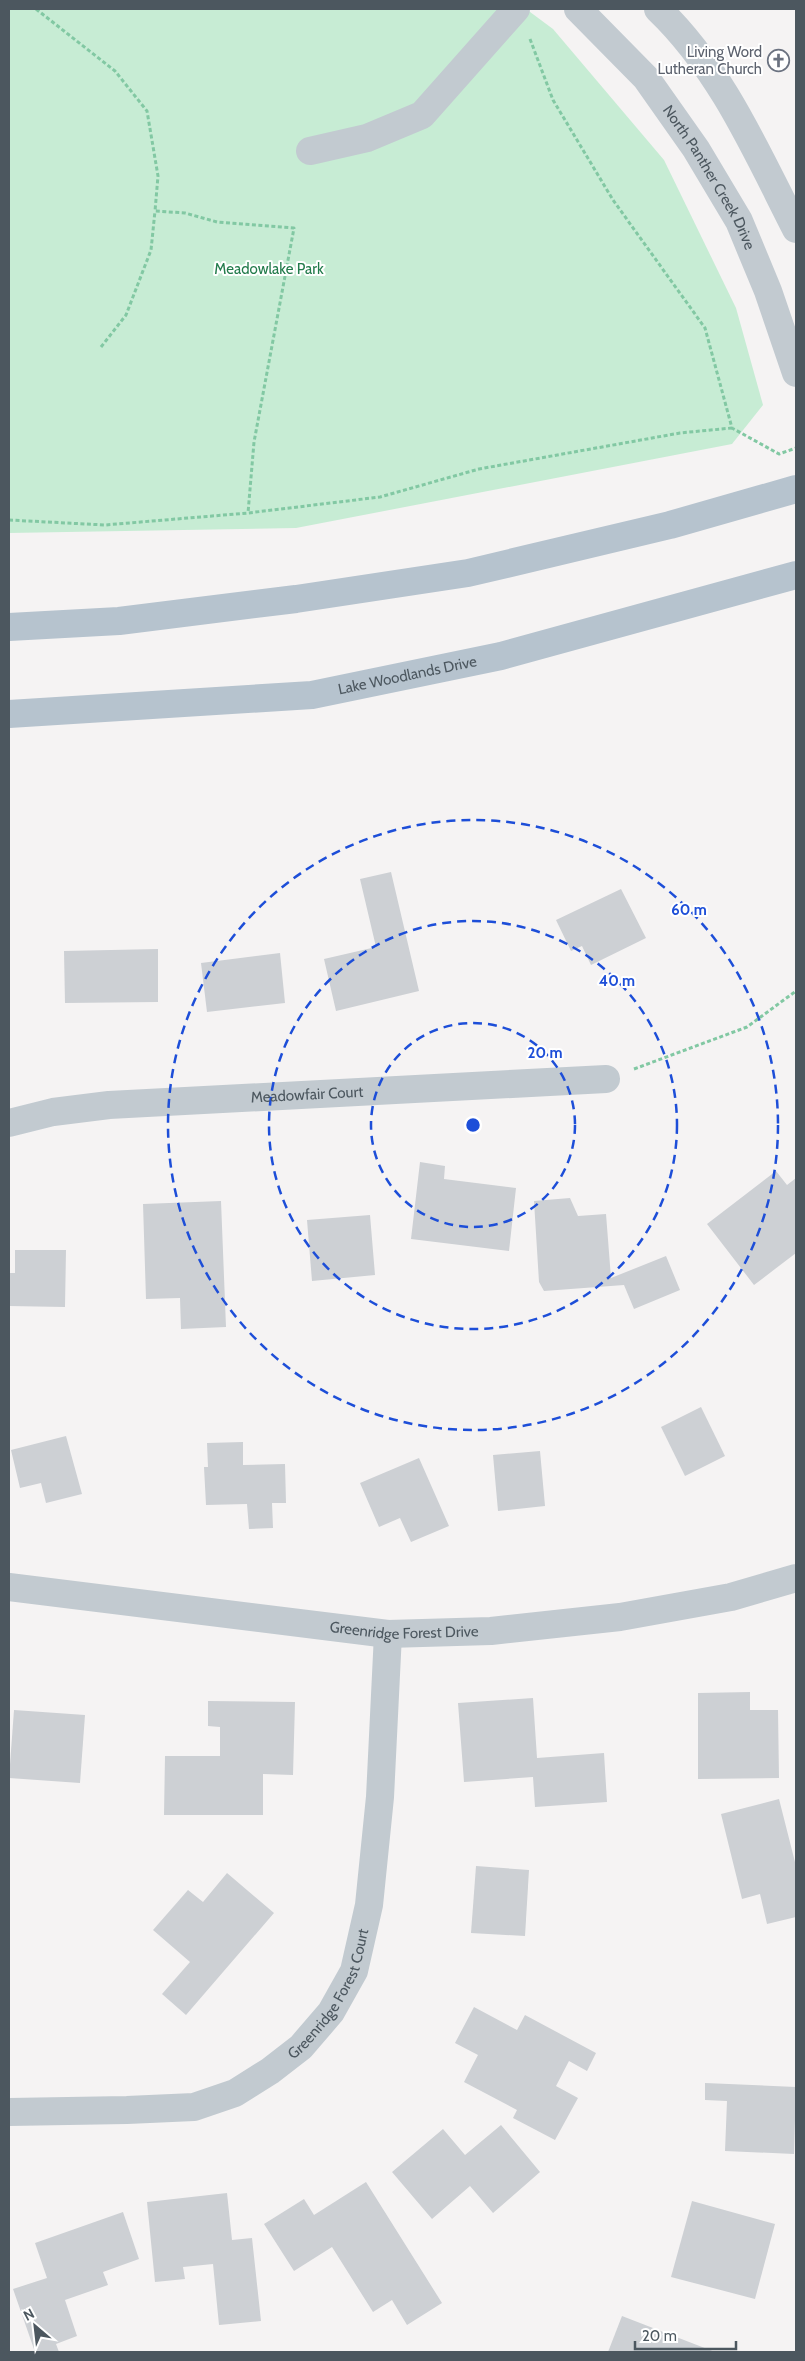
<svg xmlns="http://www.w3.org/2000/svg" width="805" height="2361" font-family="Cabin,sans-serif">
<rect width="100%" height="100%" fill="#f5f3f3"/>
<polygon fill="#c7ecd4" points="9,9 526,9 553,29 664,160 736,308 763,405 732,444 296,528 9,533"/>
<g fill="#cdd0d4">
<polygon points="391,872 419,991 336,1011 324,959 376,947 360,879"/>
<polygon points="621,889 646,938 591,965 582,946 571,951 556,920"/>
<polygon points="158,949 158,1002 65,1003 64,951"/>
<polygon points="280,953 285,1003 207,1012 201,963"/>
<polygon points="420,1162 445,1166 444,1179 516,1188 509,1251 411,1239"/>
<polygon points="776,1171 787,1185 796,1178 796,1253 754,1285 707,1224"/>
<polygon points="570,1198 578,1216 606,1214 611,1278 666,1256 680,1290 634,1309 624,1285 544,1291 539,1282 534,1201"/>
<polygon points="221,1201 226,1327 181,1329 180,1298 146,1299 143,1204"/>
<polygon points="370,1215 375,1275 312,1281 307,1220"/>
<polygon points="15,1250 66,1250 65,1307 9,1306 9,1273 15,1273"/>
<polygon points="701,1407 725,1456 685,1476 661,1427"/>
<polygon points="66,1436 82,1494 46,1503 41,1483 20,1488 11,1450"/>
<polygon points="243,1442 243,1465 285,1464 286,1503 272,1503 273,1528 249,1529 247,1504 206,1505 204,1467 208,1467 207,1443"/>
<polygon points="540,1451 545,1506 498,1511 493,1455"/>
<polygon points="419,1458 449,1526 411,1542 400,1518 379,1527 360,1483"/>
<polygon points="750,1692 750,1710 778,1710 779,1778 698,1779 698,1693"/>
<polygon points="533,1698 537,1758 604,1753 607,1802 535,1807 533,1777 464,1782 458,1703"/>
<polygon points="208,1701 295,1702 293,1775 263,1774 263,1815 164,1815 165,1756 220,1756 220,1727 208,1726"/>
<polygon points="14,1710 85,1715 80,1783 9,1778"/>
<polygon points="779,1799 796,1866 796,1917 767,1924 760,1894 742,1899 721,1814"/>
<polygon points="476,1866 529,1870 525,1936 471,1933"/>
<polygon points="227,1873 274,1913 186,2015 162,1994 190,1962 153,1930 188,1890 203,1902"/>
<polygon points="474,2007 517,2030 525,2015 596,2053 587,2071 569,2061 556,2086 578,2098 555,2140 513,2118 517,2110 464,2082 478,2055 455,2043"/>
<polygon points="705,2083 796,2087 794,2154 725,2151 727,2101 705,2100"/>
<polygon points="501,2125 540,2172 493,2213 470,2186 432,2219 392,2172 443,2129 465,2155"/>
<polygon points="366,2182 442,2303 407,2325 392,2300 373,2312 332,2247 294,2271 264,2224 304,2199 314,2215"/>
<polygon points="227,2193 232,2240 252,2238 261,2321 219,2325 213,2264 183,2267 185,2279 155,2282 147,2202"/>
<polygon points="692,2201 775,2224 755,2299 671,2277"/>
<polygon points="123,2212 139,2259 103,2272 108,2285 65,2300 77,2336 56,2344 59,2352 35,2352 13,2289 47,2278 35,2243"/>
<polygon points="622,2316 715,2352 608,2352"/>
</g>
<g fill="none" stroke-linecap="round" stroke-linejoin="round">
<g stroke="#82c8a3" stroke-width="3" stroke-dasharray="4 2.5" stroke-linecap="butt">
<polyline points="36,9 115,71 147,111 158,176 155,211 185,213 217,222 294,228 254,442 248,513"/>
<polyline points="530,39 553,100 613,200 705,328 732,428 779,454 796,448"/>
<polyline points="101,347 126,315 151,250 155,211"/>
<polyline points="9,520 105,525 248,513 380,497 479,469 680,433 732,428"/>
<polyline points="634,1069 747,1027 796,991"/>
</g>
<g stroke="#c2cad0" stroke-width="28">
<path id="s1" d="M578,9L646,78L696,149L739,221L768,291L796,373"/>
<path d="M658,9C721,69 757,153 796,229"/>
<polyline points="310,151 367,138 422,115 516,9"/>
<path id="s2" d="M9,1123L53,1112L109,1105L606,1079"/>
<path id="s3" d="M9,1587L388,1634L491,1631L620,1617L731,1597L796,1578"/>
<path id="s4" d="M9,2112L127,2110L194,2107L235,2093L270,2071L301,2047L331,2012L354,1971L369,1905L380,1797L388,1634"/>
</g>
<g stroke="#b6c3ce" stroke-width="28">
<polyline points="9,627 119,621 296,599 468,573 670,525 796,489"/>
<path id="s5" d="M9,714L312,695L501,656L796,575"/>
</g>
</g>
<g fill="none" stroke="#1d4ed8" stroke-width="2.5" stroke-dasharray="9 6">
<circle cx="473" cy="1125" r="102"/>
<circle cx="473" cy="1125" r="204"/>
<circle cx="473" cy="1125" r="305"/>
</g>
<defs>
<symbol id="church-ring" viewBox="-11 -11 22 22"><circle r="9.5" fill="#fff" stroke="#6b7280" stroke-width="1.5"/><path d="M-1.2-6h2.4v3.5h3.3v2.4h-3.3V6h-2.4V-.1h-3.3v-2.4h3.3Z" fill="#6b7280"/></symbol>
</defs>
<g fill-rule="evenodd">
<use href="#church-ring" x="766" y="48" width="25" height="25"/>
</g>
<g text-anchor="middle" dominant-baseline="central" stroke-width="4" stroke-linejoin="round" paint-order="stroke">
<g font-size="15" fill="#5b616d" stroke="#fff" text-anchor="end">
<text x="762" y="52">Living Word<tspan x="762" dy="17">Lutheran Church</tspan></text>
</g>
<g font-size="15" fill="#4c575f" stroke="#fff">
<text stroke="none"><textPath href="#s1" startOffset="215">North Panther Creek Drive</textPath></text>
<text stroke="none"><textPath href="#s5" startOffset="401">Lake Woodlands Drive</textPath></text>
<text stroke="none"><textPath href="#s2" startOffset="300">Meadowfair Court</textPath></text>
<text stroke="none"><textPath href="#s3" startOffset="398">Greenridge Forest Drive</textPath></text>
<text stroke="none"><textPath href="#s4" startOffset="370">Greenridge Forest Court</textPath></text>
</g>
<g font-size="15" fill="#227b4b" stroke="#fff">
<text x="269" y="269">Meadowlake Park</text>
</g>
</g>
<circle cx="473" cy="1125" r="8" fill="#1d4ed8" stroke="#fff" stroke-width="2.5"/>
<g font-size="15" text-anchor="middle" font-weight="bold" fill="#1d4ed8" stroke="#fff" stroke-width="4" stroke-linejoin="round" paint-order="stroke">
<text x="689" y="915">60 m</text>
<text x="617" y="986">40 m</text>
<text x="545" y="1058">20 m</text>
</g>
<rect width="805" height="2361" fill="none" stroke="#4c575f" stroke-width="20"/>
<g transform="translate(35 2326) rotate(332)" stroke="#ffffff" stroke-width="4" paint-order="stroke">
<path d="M0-4L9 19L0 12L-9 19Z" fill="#4c575f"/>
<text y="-8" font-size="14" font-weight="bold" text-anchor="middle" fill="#4c575f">N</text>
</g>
<path d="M635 2341v8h101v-8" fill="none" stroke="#4c575f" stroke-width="2.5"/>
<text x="642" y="2341" font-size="15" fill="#4c575f" stroke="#ffffff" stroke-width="4" paint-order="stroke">20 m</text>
</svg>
